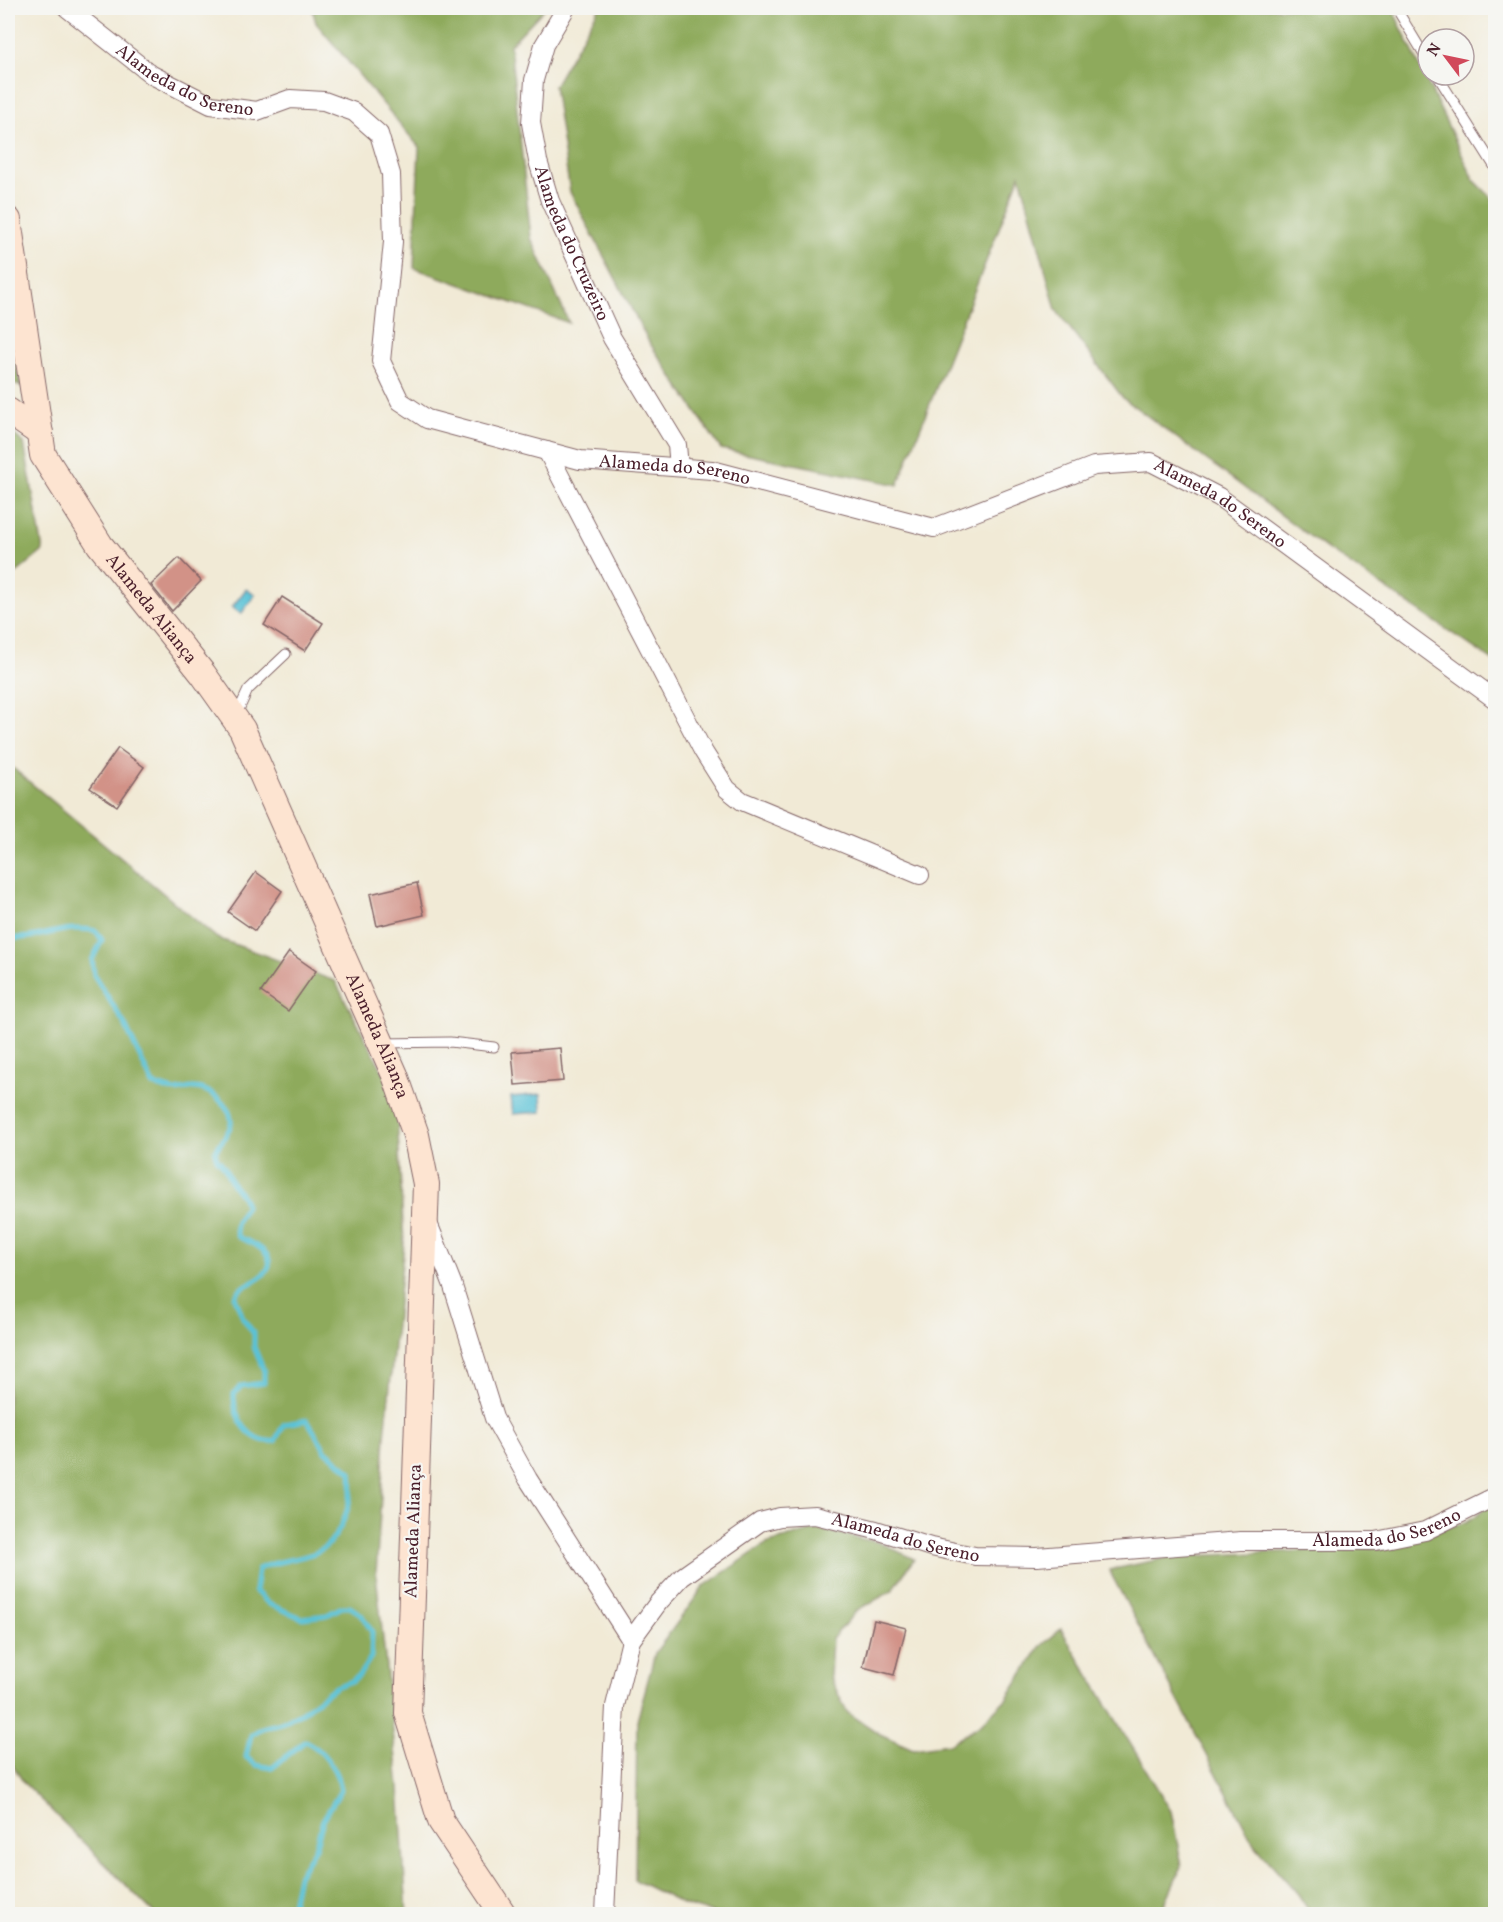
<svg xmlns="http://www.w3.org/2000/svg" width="1503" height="1922" font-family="Vollkorn,serif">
<rect width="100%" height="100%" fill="#f6f6f2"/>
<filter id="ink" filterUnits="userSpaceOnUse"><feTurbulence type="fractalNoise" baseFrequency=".0167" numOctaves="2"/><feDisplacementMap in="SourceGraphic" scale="12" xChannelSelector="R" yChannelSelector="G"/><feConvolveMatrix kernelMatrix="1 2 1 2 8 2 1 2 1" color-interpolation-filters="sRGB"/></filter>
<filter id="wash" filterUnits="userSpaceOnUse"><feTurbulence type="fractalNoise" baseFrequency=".008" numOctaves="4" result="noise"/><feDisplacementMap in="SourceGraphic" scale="24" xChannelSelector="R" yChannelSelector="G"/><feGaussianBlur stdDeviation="1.35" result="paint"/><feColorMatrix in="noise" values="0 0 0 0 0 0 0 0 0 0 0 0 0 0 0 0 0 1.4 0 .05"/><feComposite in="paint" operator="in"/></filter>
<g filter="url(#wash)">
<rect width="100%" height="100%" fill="#f1ead6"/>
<g fill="#8eaa5c" stroke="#6c6444" stroke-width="1.5">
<polygon points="312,8 545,8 510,45 531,238 569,323 414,268 419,147 316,23"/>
<polygon points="599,8 1392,8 1474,180 1495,201 1495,662 1327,549 1123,398 1056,310 1020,175 898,485 721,449 649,342 570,192 554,86"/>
<polygon points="8,337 21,386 8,382"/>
<polygon points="8,430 24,443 43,551 8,580"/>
<polygon points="8,764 217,938 335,981 396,1096 404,1243 385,1437 376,1574 399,1787 407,1914 155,1914 24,1783 8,1758"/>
<polygon points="1495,1501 1495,1914 1311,1914 1298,1894 1254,1844 1109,1570 1171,1557 1384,1547 1466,1522"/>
<polygon points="817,1529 881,1543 914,1559 892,1591 857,1610 832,1639 830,1677 847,1712 880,1734 913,1749 949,1744 981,1724 1007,1698 1040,1647 1061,1629 1171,1811 1182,1866 1160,1914 716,1914 684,1905 635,1880 637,1721 655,1653 704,1586 766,1544"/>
</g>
<g fill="#5ac2d7" stroke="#527081" stroke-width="1.5">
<polygon points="246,589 255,595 241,614 232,607"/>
<polygon points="541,1094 542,1112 513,1114 511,1097"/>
</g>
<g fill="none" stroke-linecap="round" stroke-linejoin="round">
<path stroke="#5ac2d7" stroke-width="5" d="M8,938C38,941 65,923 96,931L102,940L92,960L94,975L124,1023L153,1085C160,1086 169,1091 176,1091C182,1091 188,1087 194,1088C210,1088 233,1107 231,1124C229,1134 219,1143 215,1152L217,1159C227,1167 227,1175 233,1185C238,1193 242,1193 246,1205C240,1218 232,1222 238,1237C251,1242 283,1255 263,1275C253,1285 241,1283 235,1297L243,1318L254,1334V1347L264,1371V1383L241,1386L234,1394C233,1418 250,1444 275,1441L284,1424L307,1420L326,1451L351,1472C354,1499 342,1544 312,1554C294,1560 276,1561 258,1569L255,1591L269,1604L302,1618L327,1615L342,1607H350L361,1614L372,1632L371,1657L360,1674L352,1681L335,1687L302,1712L281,1723L262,1728L251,1735L246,1757L256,1765L272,1768L305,1741C323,1749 338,1771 341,1790L323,1820L315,1848L298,1876L290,1914"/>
</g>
<g id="blocks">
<g fill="#d29287">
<polygon points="179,558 201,581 172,611 151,585"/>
<polygon points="282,597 323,623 305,651 264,625"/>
<polygon points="118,748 144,767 117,806 90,788"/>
<polygon points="256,872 282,891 255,931 228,912"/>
<polygon points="417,883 424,915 377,926 370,894"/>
<polygon points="289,952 316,971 288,1011 261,992"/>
<polygon points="560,1048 563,1081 515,1085 512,1052"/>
<polygon points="874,1620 906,1628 894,1675 863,1667"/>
</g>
</g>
</g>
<g filter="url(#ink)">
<use href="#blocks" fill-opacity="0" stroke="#846667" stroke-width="1.5"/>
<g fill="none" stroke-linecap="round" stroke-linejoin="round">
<defs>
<g id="lane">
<polyline points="1396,8 1428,61"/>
<polyline points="1437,75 1496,169"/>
<polyline points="236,716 248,690 286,654"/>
<polyline points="383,1043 450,1042 494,1047"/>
</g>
<g id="street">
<path id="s1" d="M67,8L152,75L211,105L257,111L290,99L324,101L354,112L379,134L391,174L393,242L381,361L400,401L427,419L580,460L712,470L934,528L1094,466L1151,462L1219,497L1496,700"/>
<path id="s2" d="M566,8L544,45L534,80L531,123L538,161L550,201L612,338L677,445L679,467"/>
<polyline points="547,451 703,751 727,789 742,801 920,875"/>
<polyline points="428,1223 452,1283 494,1418 528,1479 631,1640"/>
<path id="s3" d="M605,1914L615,1706L631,1640L658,1603L682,1577L760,1522L780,1517L815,1515L876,1530L931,1547L975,1556L1037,1557L1241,1541H1376L1425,1531L1496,1496"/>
</g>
<g id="secondary">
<path id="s4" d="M8,220L43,455L100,545L203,674L242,729L395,1075L416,1135L426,1184L408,1713L441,1821L503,1914"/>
<polyline points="8,411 40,433"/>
</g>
</defs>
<use href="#lane" stroke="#846667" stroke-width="11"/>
<use href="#street" stroke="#846667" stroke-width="20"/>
<use href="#secondary" stroke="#846667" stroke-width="28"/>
<use href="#lane" stroke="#fff" stroke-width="9"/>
<use href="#street" stroke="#fff" stroke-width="18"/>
<use href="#secondary" stroke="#fde4d1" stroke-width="26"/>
</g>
</g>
<g text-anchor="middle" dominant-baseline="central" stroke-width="4.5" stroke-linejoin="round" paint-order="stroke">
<g font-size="18" fill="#4a1f2b" stroke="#f6f6f2">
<text stroke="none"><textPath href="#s1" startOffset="141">Alameda do Sereno</textPath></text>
<text stroke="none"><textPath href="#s2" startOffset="250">Alameda do Cruzeiro</textPath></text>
<text stroke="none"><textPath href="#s1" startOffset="915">Alameda do Sereno</textPath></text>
<text stroke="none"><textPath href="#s1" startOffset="1491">Alameda do Sereno</textPath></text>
<text stroke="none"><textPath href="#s4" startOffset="426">Alameda Aliança</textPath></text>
<text stroke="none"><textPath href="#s4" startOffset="912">Alameda Aliança</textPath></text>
<text stroke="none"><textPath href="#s3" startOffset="1088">Alameda do Sereno</textPath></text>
<text transform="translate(414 1531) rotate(-88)">Alameda Aliança</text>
<text stroke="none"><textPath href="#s3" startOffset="602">Alameda do Sereno</textPath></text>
</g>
</g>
<rect width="1503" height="1922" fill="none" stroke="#f6f6f2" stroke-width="30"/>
<g transform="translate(1446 57) rotate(302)"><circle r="28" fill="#f6f6f2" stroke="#b1a0a2" stroke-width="1.5"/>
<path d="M0-4.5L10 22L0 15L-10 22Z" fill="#d1495b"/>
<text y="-9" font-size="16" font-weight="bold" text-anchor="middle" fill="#4a1f2b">N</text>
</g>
</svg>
